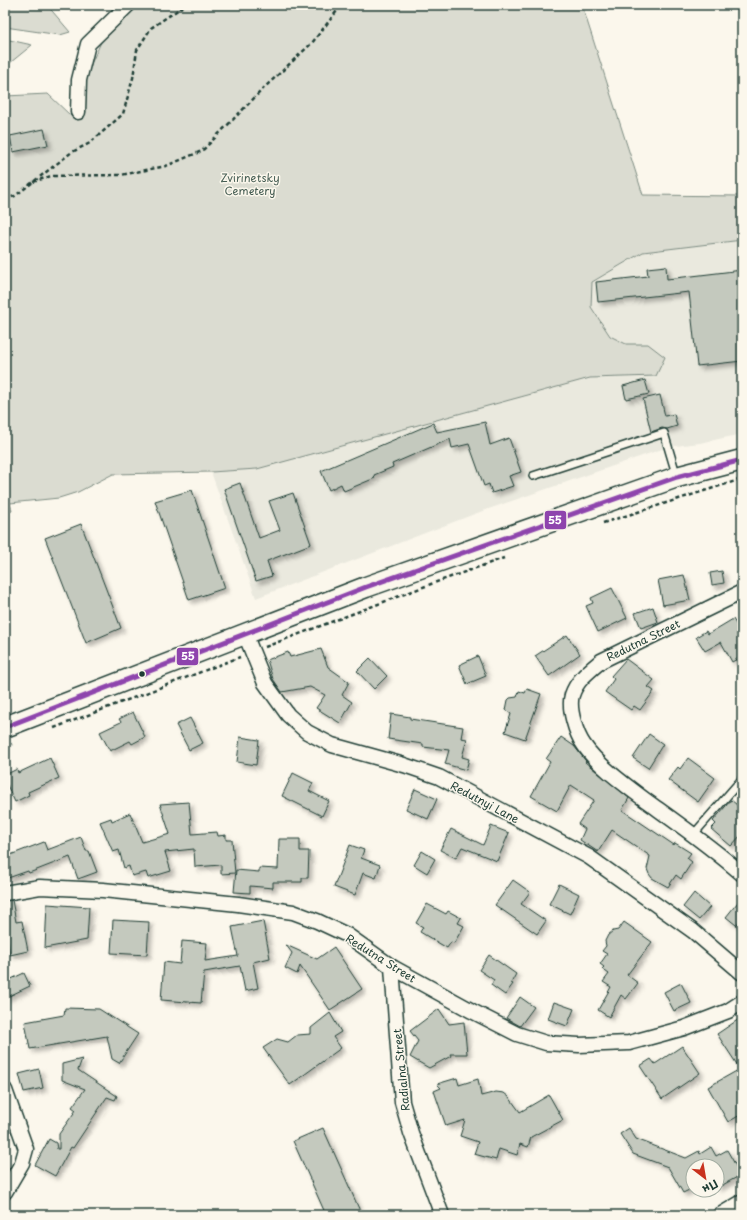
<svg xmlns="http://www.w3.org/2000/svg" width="747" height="1220" font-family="'Playpen Sans',sans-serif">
<defs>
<filter id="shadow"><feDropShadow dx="3.5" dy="3.5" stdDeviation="2" flood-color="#0004"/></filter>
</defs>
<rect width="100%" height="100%" fill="#fbf7ec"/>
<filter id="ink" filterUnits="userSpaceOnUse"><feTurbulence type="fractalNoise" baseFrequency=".025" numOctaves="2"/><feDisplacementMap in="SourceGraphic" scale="8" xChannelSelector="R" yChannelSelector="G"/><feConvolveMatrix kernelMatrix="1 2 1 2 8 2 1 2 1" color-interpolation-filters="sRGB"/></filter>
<g filter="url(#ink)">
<polygon fill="#eae9de" points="742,240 742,434 700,443 668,447 477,513 256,598 211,472 257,469 590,378 656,376 648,344 626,344 610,336 591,307 592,282 643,252"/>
<g fill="#dbdcd1" stroke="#7d8c82">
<polygon points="5,5 47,5 70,32 60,35 5,27"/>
<polygon points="136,5 582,5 643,195 742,196 742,240 643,252 592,282 591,307 610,336 626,344 648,344 665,357 656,376 590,378 257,469 211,472 113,474 78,492 59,498 10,503 12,511 5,513 5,96 48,94 71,116 84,118 86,75 102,40"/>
<polygon points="5,39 32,45 5,67"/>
</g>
<g fill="#c4c9be" stroke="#1f3d34" filter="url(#shadow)">
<polygon points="44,129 48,145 13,152 10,136"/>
<polygon points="666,266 667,279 742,270 742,361 697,366 689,292 598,302 596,282 648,276 647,268"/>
<polygon points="645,380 649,394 626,399 623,386"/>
<polygon points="660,395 665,416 674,414 677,426 667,429 662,428 651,432 643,399"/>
<polygon points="485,422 490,445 509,438 521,472 509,476 513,486 492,493 489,484 484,486 469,444 452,448 450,439 392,464 393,467 374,475 375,478 344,491 341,484 329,490 321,471 433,423 437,432"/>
<polygon points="240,483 259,538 280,530 269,501 293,493 311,544 267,561 272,576 256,581 224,489"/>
<polygon points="192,490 225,588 189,600 155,501"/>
<polygon points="81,524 121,628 86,643 45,538"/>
<polygon points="722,571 724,583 712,585 710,573"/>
<polygon points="684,575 690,600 663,605 658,580"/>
<polygon points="612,588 627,618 598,632 586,606 593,603 591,598"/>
<polygon points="653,607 658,622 641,628 635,613"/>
<polygon points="733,619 742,634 742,656 732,662 721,642 705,651 696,637 706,631 708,634"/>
<polygon points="567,635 580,654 549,676 535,656"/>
<polygon points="321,649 328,667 349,682 342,695 352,702 340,723 316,708 325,695 310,687 282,692 273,679 267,660 288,652 290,657"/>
<polygon points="478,656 486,676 467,684 459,665"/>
<polygon points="370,658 387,676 374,689 357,671"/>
<polygon points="626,659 654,680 648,687 654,691 640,710 634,706 631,710 605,692 614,679 611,676"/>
<polygon points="527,689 541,694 525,739 505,732 511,714 506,710 508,700 510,698 517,697 519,691 525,693"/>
<polygon points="133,712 145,737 132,744 130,741 110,751 100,732 121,722 119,719"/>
<polygon points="391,714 410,717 410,719 463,727 461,738 467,739 462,757 469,759 466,770 445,764 449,750 423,747 423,744 388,739"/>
<polygon points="190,718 203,743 189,750 176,725"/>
<polygon points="649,734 663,744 648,768 633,758"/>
<polygon points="240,737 259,740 256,765 237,762"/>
<polygon points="561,737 574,746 586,761 585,762 629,798 622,810 674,845 675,843 691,853 687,858 692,862 681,879 676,875 668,887 652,878 649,874 647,869 650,856 612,830 598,852 580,840 585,829 578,824 594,800 571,785 557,811 531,796 550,762 546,759"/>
<polygon points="50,758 59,778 28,792 29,795 15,802 5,781 5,775 17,769 18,773"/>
<polygon points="688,758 715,778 698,802 668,780 678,767 680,769"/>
<polygon points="293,773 313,783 309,791 329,801 322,816 282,796"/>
<polygon points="415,789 437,799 428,819 406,809"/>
<polygon points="731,800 742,809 742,834 731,846 711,829 716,824 713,821"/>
<polygon points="189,802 192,834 217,832 218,836 226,835 226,840 232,840 235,873 221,874 221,865 195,867 194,849 165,852 171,871 148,878 146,872 132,876 129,866 124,868 119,850 113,852 100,822 111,818 112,821 130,813 142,842 170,834 160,804"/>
<polygon points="491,826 509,833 497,861 462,847 456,858 440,850 451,829 483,845"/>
<polygon points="81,837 86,851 89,851 97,872 78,879 70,857 29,873 28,871 5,879 5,857 44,842 47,850"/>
<polygon points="279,839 300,839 300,851 309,851 308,878 302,878 302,882 273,882 273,888 250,886 250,893 234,892 236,870 259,872 259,868 278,869"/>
<polygon points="350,845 364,850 361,858 380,865 376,878 363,873 355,895 334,887"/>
<polygon points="422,851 435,859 427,873 414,865"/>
<polygon points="513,880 530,892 521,904 546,921 537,934 495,905"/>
<polygon points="559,884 579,894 570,914 549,904"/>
<polygon points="694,893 710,907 699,920 683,907"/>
<polygon points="742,897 742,918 736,925 726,917"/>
<polygon points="12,900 16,922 22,921 28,951 10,955 5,927 5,901"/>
<polygon points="47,904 89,907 87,940 45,948"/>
<polygon points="427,904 446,914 448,911 461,918 458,923 464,926 454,943 451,942 447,948 420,932 423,927 416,923"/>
<polygon points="113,920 149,922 147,955 111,953"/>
<polygon points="263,921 270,958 253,962 258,988 245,991 240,966 204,972 201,1003 161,1000 164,962 180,964 182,941 207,943 205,961 238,956 232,927"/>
<polygon points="624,922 652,942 627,975 638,983 626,999 621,995 609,1017 598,1010 611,987 603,982 609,974 602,969 604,967 600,964 607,954 602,951 606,946 605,941 608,935 613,931 618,930"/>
<polygon points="286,945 317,959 334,947 362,989 330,1010 300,966 297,974 285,968 292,953"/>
<polygon points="489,955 516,974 511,983 513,984 505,995 491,985 494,980 479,970"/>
<polygon points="24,973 30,986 5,998 5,982"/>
<polygon points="681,983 691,1003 674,1011 664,992"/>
<polygon points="520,997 534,1007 520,1026 506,1018"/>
<polygon points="554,1002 574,1009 567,1026 548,1019"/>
<polygon points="65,1008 99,1009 138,1034 119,1063 112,1059 107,1036 30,1049 25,1022 64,1015"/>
<polygon points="439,1009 449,1024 464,1022 467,1054 450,1054 451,1056 429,1068 410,1057 418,1041 410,1031"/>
<polygon points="330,1013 341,1032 333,1037 341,1048 290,1085 263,1048 277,1039 288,1042 297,1035 311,1034 311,1028"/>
<polygon points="742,1017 742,1114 728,1122 708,1087 740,1069 717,1034"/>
<polygon points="682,1046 700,1073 662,1099 640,1066 651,1059 655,1064"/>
<polygon points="82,1059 78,1070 117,1096 115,1100 107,1097 73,1148 71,1147 55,1176 35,1165 49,1139 56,1143 57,1149 59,1149 59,1134 76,1110 72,1107 85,1089 62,1080 62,1064"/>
<polygon points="39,1069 43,1088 24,1092 19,1074"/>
<polygon points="457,1078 459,1085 478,1079 481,1096 496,1092 504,1093 509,1097 520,1112 549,1095 563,1120 531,1137 528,1147 520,1144 517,1155 499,1149 496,1160 474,1154 478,1142 460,1136 465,1120 446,1126 434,1091 441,1088 437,1084"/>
<polygon points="323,1128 360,1211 351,1215 326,1215 293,1141"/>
<polygon points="629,1128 636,1139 686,1158 699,1151 700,1154 711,1147 716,1156 727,1150 741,1175 717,1188 717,1166 693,1166 693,1188 683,1193 668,1167 633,1154 620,1134"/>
</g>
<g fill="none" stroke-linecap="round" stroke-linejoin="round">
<defs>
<g id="service">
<polyline points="533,476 664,433 677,477"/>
<polyline points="693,835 742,779"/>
</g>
<g id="minor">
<polyline points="78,112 79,80 88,44 128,5"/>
<path d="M742,592L601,661C589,671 577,680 572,695C568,708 576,734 584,745C597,765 628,787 648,802C680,825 713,848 742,874"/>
<polyline points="245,634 265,683 288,715 307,732 332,745 404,765 439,777 589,857 693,931 742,973"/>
<polyline points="5,893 40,887 103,890 238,904 293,912 317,921 347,935 392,967 472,1011 517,1034 546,1043 579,1045 629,1043 684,1028 728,1011 742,1002"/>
<polyline points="392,967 402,1102 411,1133 442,1215"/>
<polyline points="5,1090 26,1149 22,1163 5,1192"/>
<polyline points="720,1215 742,1202"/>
</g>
<polyline id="secondary" points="5,727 366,587 677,477 742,460"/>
</defs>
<use href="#service" stroke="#1f3d34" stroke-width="10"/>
<use href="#minor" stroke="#1f3d34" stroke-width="17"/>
<use href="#secondary" stroke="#1f3d34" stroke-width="23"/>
<g stroke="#1f3d34" stroke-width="2.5" stroke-dasharray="4 3" stroke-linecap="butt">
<polyline points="33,182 51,176 121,175 166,166 202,151 266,86 312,43 340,7 340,5"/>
<polyline points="5,199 15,196 72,152 90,143 123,114 133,78 137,50 151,28 185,5"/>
<polyline points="603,523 742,479"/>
<polyline points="265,647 431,584 504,558"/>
<polyline points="54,728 240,657"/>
<polyline points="5,747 12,744"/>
</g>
<use href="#service" stroke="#fbf7ec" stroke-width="7"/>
<use href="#minor" stroke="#fbf7ec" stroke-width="14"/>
<use href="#secondary" stroke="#fbf7ec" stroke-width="20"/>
<defs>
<polyline id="bus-1" points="5,727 366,587 677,477 742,460"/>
</defs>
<use href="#bus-1" stroke="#fbf7ec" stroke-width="8"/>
<use href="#bus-1" stroke="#8e44ad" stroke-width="5"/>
</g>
</g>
<circle fill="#1f3d34" stroke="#fbf7ec" stroke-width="1.5" cx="142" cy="674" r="3.5"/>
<g text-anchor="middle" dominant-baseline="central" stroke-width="3" stroke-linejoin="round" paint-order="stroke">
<g font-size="11" fill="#455d53" stroke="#fbf7ec">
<text x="250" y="177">Zvirinetsky<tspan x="250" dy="13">Cemetery</tspan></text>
</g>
<g font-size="11" fill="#1f3d34" stroke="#fbf7ec">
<text transform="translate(643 640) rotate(-26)">Redutna Street</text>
<text transform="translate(485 802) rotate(28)">Redutnyi Lane</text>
<text transform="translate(381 958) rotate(32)">Redutna Street</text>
<text transform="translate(401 1070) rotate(-96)">Radialna Street</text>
</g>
</g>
<g stroke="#fbf7ec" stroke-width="1.5">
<rect x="544" y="510" width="23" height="20" rx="4" fill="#8e44ad"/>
<rect x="176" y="647" width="23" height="19" rx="4" fill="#8e44ad"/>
</g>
<g font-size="11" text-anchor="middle" font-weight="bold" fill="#fff">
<text x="555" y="524">55</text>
<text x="188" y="660">55</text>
</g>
<rect width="747" height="1220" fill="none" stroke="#fbf7ec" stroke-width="20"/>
<rect x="10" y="10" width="727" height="1200" fill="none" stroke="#1f3d34" stroke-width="1.5" filter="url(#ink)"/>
<g transform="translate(705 1178) rotate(149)"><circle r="19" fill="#fbf7ec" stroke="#a3ada2"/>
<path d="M0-3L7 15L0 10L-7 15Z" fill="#c8321e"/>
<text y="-6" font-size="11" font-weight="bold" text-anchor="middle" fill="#1f3d34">Пн</text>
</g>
</svg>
